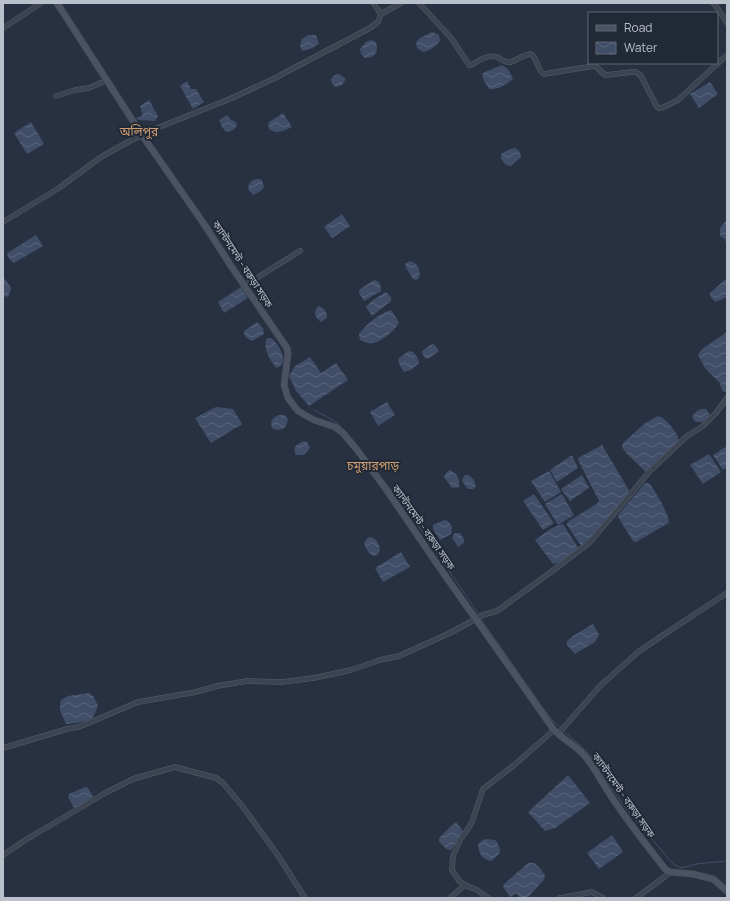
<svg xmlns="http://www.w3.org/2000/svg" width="730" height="901" font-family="Manrope,'Noto Sans Bengali',sans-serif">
<defs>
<pattern id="water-waves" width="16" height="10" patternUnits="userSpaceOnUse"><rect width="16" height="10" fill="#404e68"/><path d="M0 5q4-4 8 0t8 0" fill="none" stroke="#5a667c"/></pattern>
</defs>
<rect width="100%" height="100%" fill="#283141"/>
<g fill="url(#water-waves)">
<path d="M432,32L439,35L440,41C435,47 431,50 423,52L417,48L416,42L420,38Z"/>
<polygon points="308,35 316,35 319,44 310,49 302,51 300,45 302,39"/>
<path d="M371,40L376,42C379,52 375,58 365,58L361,54L360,49L366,42Z"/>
<path d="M502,65L508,69L513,79C506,85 497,90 489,89L484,81L482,74L485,72Z"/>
<polygon points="339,74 346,79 342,85 336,87 332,84 331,79 335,75"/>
<polygon points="187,81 191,89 196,89 204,102 193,109 180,86"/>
<polygon points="710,82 718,94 699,108 690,94"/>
<polygon points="149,100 158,116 155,121 138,120 136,118 142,116 142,112 140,106"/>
<path d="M283,113L292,127C284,131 277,135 269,129L268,124L269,122Z"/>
<path d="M227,115L231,120L236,122L237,125C234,130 232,132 226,132L222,127L219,120Z"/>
<polygon points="31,122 44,144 27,154 14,133"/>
<polygon points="515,148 520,152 521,157 511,166 506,165 501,159 501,154 510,149"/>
<polygon points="258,179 262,180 264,187 261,191 253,195 248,189 249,184 253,180"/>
<polygon points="342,214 350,226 332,238 324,227"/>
<polygon points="727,219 727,243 726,244 725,239 720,236 720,228"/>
<path d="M36,235L43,246L14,263C10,261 8,258 7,253Z"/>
<path d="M410,261C418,264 419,267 420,276L417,280L413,279L406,268L405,264Z"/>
<polygon points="3,278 6,280 11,288 9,295 6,297 3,296"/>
<polygon points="727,278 727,297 715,302 710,296 710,293"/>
<path d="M374,280C380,281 381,285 381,291L364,301L359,293V290Z"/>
<polygon points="241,287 248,298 224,313 218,302"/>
<polygon points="386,292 391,297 391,301 372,316 366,307 373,300"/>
<path d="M319,306C325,309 327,312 327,318L321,322C315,318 312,311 319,306Z"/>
<path d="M391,310L399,322C396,330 381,342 373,343C368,344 364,342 360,340L359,334C367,324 378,314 391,310Z"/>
<path d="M257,322L263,328L264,334L252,341C247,339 244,336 244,331Z"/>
<polygon points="727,332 727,392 724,392 721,388 720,383 705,368 698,355 702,349"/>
<path d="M267,338H271C279,344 291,364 276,368C270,360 262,348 267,338Z"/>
<polygon points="432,344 435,345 439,351 429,358 426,359 423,355 422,351"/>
<polygon points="409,351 413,352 418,358 419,363 411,370 404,372 399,364 398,359 403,355"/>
<polygon points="310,357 321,373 336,363 348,380 309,406 296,391 289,376 295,366"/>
<polygon points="387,402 395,415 378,426 370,412"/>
<polygon points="216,407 233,409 242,424 211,443 195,418"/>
<path d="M701,409H706L710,415C704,421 703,424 694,421L692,416L697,411Z"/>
<path d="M278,415H284L288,419C286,429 283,431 273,429C269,422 272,419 278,415Z"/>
<path d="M658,416C666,418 678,433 679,441L648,471L646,472L626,453L622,447L623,443L644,424Z"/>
<path d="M303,441L307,442L310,447C306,455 305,455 296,455C292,447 296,445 303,441Z"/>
<polygon points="602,445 630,492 613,515 582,545 581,546 567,525 567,523 569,521 598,503 599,501 578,460 578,458"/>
<polygon points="727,446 727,467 723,470 713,455"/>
<polygon points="709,454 721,472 703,484 690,465"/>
<polygon points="572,455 578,468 557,482 550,470"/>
<path d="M450,470C457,474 460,478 459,487L452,488L444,477L446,473Z"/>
<polygon points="549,471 561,492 545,502 531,481"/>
<polygon points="465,475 468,475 474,480 476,486 473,489 468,489 462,481 463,478"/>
<polygon points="582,475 589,488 570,501 561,489"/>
<path d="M645,483H648L650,484C656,493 667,510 669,522L667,524L636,542L633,541L618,517L619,514Z"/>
<polygon points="534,494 554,523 543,530 523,501"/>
<polygon points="562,494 574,515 558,525 545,504"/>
<path d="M446,520C452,524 453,527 451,534L440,540L433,529V525L442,521Z"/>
<polygon points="563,524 579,549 561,562 553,564 535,540 552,528"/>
<polygon points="456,533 460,533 464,539 464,543 458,547 452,538 454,534"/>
<path d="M370,537C377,539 379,543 380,551L377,555L373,556L369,553L364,544L366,539Z"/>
<polygon points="401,552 410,567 383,582 375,568"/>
<polygon points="593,624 599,635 595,642 575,654 567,645 567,641 573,636"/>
<path d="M89,693L94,697L98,706C96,710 95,715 92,718C85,723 74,723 66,724C62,713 58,712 61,700L68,696Z"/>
<polygon points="568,775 590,803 555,828 545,831 528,812"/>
<path d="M87,787L90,791L93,796C87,802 82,806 74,808L68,797L69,794L83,788Z"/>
<polygon points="456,822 463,831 463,833 451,850 450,850 447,849 439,842 439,838 451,826"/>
<polygon points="612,835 623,852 599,869 587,853"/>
<path d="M486,839L495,840C503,850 501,854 491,861C482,860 478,852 478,844L483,840Z"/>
<polygon points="528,863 534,863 541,869 545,876 544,880 527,898 520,898 516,893 510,897 503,887 504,884"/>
</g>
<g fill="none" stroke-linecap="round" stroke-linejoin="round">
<g stroke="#404e68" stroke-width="1">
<path d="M314,410C325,416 337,421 345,431"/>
<polyline points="353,441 358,446"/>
<polyline points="381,478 410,513 479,615"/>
<polyline points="480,618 543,708 555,723 561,728"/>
<polyline points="563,731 580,745 591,757 609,785 628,811 674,865 682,868 696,864 727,861"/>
</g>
<defs>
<g id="minor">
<polyline points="373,3 381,14"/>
<path d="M419,3L452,39L469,65H471C478,61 488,54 497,57C502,59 505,64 511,62C518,60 524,54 531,54C538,59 537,70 544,74L594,66C600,67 600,74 606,75L632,72H636L641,76L657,107L659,108H662L678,100L727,55"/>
<polyline points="713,3 716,6 727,23"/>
<polyline points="3,28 41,3"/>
<polyline points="56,96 75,90 89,88 107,80"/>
<polyline points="3,222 59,188 101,157 126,143 152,130 232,98 273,79 370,28 378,22 381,14 401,3"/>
<polyline points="245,285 300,251"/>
<polyline points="558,734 600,686 638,652 663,635 727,593"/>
<polyline points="3,748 67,729 79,727 138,702 196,692 217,686 247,681 282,682 314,678 351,670 380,660 399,656 450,633 483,615 497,611 555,569 589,543 625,501 649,472 687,436 703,426 716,413 727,398"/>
<polyline points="3,855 27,839 107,792 133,779 175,767 216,778 223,783 243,807 279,857 305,898"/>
<polyline points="450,898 465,885"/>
<polyline points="488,898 477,890 465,885 459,881 452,870 453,856 461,838 466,832 472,822 483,789 513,766 554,730"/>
<polyline points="560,898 592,892 603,898"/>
<polyline points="636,898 667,875 670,872"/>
</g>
<path id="secondary" d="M57,3L142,135L204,224L231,266L287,348L288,354L284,385L288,398L298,411L314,420L335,427L343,433L358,451L388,492L437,564L554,730C563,740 576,745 584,755C595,768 602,783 611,796C628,822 647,846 666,870L670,872L693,874L713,879L727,891"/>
</defs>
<use href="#minor" stroke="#575f6b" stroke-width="5.5"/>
<use href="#secondary" stroke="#464d5a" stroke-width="7"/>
<use href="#minor" stroke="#3c4451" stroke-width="4.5"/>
<use href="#secondary" stroke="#4b5363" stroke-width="6"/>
</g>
<g text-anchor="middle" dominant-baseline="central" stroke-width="4" stroke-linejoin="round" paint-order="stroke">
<g font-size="10" fill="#b9bfcb" stroke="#212936">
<text transform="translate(243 264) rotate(57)">ক্যান্টনমেন্ট - বরুড়া সড়ক</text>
<text transform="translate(424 527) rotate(55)">ক্যান্টনমেন্ট - বরুড়া সড়ক</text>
<text transform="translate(624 795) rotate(55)">ক্যান্টনমেন্ট - বরুড়া সড়ক</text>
</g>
<g font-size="12" fill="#cf9e70" stroke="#212936">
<text x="139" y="131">অলিপুর</text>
<text x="373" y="465">চমুয়ারপাড়</text>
</g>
</g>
<rect width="730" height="901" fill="none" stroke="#b9bfcb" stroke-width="8"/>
<rect x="588" y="12" width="130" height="52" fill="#212936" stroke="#5e6572"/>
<rect x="596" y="25" width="20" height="6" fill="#4b5363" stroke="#5e6572"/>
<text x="624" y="32" font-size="12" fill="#b9bfcb">Road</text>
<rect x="596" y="42" width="20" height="12" fill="url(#water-waves)" stroke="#5e6572"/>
<text x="624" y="52" font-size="12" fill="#b9bfcb">Water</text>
</svg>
